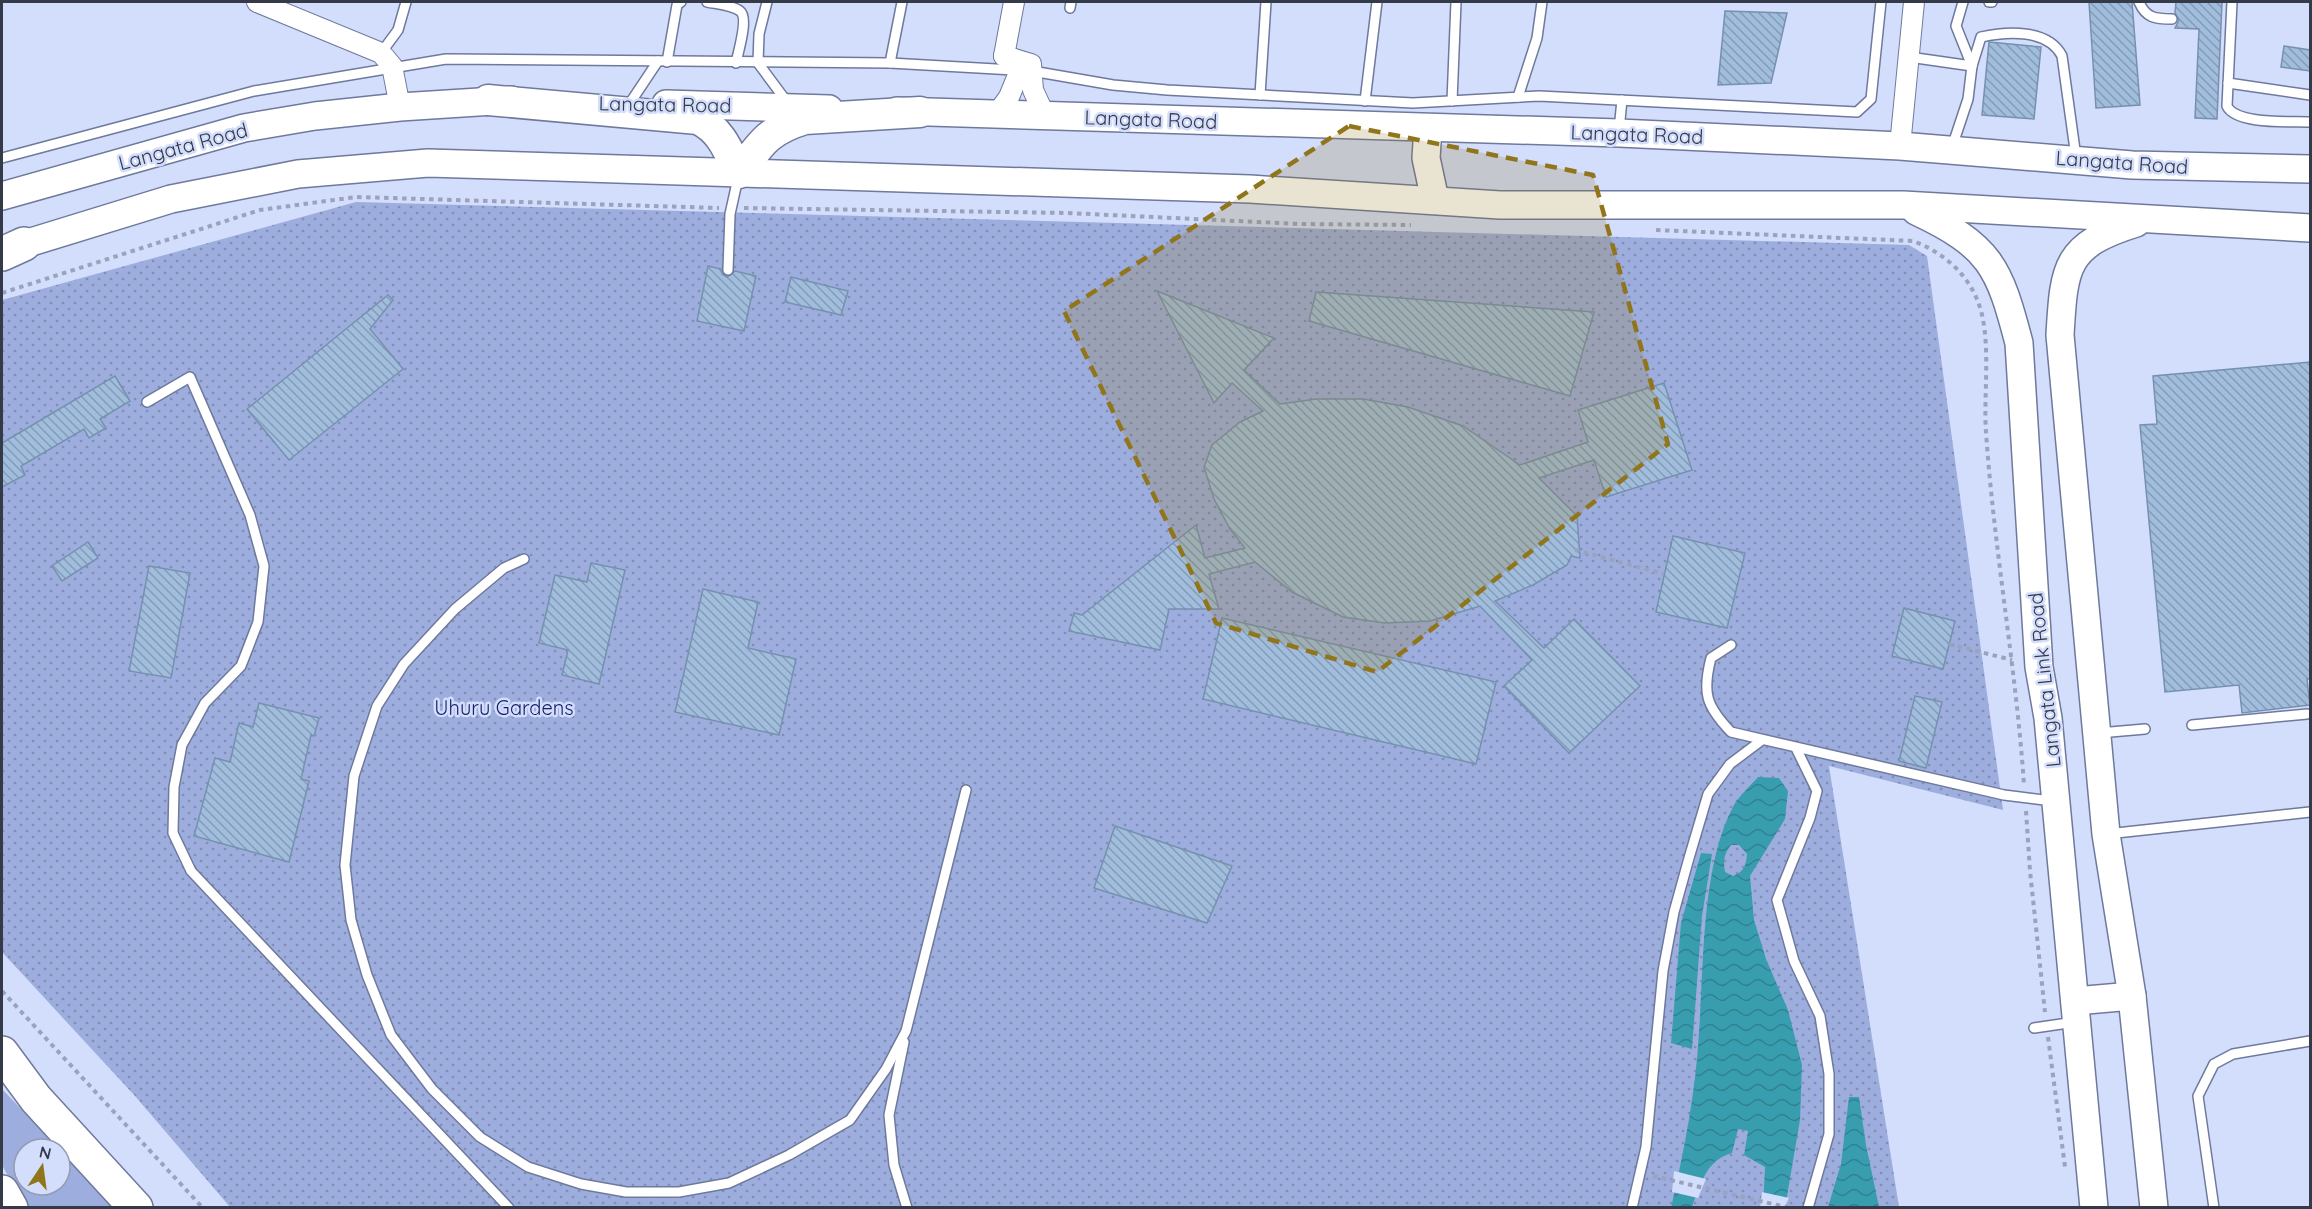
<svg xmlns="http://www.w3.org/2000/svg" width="2312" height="1209" font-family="Quicksand,sans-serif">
<defs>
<pattern id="park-dots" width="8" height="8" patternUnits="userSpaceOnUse" patternTransform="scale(1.5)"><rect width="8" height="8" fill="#9daddd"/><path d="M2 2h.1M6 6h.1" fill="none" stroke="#818eb5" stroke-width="1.8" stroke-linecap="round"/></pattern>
<pattern id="water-waves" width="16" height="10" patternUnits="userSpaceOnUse" patternTransform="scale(1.5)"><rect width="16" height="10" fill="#389eaf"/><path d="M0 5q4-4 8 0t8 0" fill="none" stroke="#308290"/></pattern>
<pattern id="building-back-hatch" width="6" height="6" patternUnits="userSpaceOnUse" patternTransform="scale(1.5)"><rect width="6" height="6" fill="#a1bddd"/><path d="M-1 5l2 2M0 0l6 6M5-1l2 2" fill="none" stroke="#849bb5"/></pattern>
</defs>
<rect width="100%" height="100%" fill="#d3ddfc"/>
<polygon fill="#9daddd" points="2,1089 59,1149 24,1149 24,1185 60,1185 60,1150 113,1207 25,1207 2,1165"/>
<polygon fill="url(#park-dots)" points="356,202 1909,245 1927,256 2003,810 1829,766 1899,1207 230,1207 135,1096 2,952 2,300"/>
<g fill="url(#water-waves)" fill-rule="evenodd">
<path d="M1758,777L1779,778L1788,791L1785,819L1750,876L1754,920L1766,959L1788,1010L1802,1065L1800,1120L1787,1196L1781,1207H1763L1765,1167L1744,1155L1748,1131L1738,1129L1732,1153C1706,1160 1700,1185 1692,1207L1671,1208C1684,1151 1696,1090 1699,1032C1704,965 1701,865 1734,805C1740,795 1750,786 1758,777ZM1731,845H1739L1747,854C1746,865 1744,872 1733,876L1725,872C1723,861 1724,854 1731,845Z"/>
<polygon points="1701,853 1712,854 1702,916 1692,1049 1671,1043 1681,923"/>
<polygon points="1849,1097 1859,1097 1866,1145 1879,1207 1828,1207 1841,1164"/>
</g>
<g fill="#d3ddfc">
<polygon points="1674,1171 1706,1179 1698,1198 1672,1192"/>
<polygon points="1762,1192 1789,1198 1784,1208 1760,1208"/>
</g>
<g fill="url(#building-back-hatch)" stroke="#7691af" stroke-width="1.5">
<polygon points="2089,2 2132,2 2140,105 2096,108"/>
<polygon points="2176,2 2222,2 2217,119 2195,118 2199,29 2175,28 2179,20 2175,13"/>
<polygon points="1725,11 1787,13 1771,83 1718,85"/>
<polygon points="1989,42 2041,47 2034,119 1982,115"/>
<polygon points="2284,46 2310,50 2310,71 2281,67"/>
<polygon points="708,266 721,269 722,274 727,277 735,271 756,276 744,331 697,321"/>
<polygon points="791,277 848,291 841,315 785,302"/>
<polygon points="1157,291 1274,338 1244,370 1280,404 1316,399 1363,399 1408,407 1463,426 1520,465 1588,442 1578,410 1664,383 1692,470 1606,497 1594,460 1539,478 1577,516 1580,558 1571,556 1567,565 1533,585 1495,601 1544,648 1574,619 1640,686 1569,753 1504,686 1532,660 1480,606 1430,621 1385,623 1343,617 1292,592 1255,562 1209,574 1219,609 1169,609 1160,650 1069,631 1074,613 1082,615 1196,525 1205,558 1245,548 1230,529 1214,499 1204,467 1212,445 1240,422 1263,411 1232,383 1214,403"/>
<polygon points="1316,292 1594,312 1570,396 1309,321"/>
<polygon points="388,295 393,300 370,329 403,369 289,460 247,409"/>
<polygon points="2310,362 2310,679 2307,679 2310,705 2242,713 2239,685 2165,692 2140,425 2157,424 2153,376"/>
<polygon points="115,376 130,401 100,419 106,428 89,438 84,429 21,466 25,475 2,487 2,443"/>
<polygon points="1673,536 1745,553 1727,628 1656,612"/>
<polygon points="88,542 98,558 62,581 52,566"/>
<polygon points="591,563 625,570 599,684 562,675 568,650 539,643 555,575 587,582"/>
<polygon points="149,566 190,573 171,678 129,671"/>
<polygon points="703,589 758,602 748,648 796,659 779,735 675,712"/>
<polygon points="1904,608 1955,621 1943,669 1892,656"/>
<polygon points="1222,618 1496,682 1476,764 1203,699"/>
<polygon points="1915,696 1942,702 1926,768 1899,761"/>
<polygon points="259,703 319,718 314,736 311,735 301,779 309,781 289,862 194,836 215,758 230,762 239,723 253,727"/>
<polygon points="1115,826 1232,866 1207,923 1094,888"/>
</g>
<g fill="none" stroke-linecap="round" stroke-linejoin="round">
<defs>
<g id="lane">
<path d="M707,2C716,4 732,5 740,11C749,18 738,52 736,63"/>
<polyline points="767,2 759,34 758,63 787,102"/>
<polyline points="1963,2 1956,26 1972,66"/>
<polyline points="1989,2 1992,2"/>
<path d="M2139,2C2146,18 2155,19 2172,19"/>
<path d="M2232,2L2227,106C2236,125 2291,121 2310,122"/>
<polyline points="1070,8 1071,2"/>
<polyline points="381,53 398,30 406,2"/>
<polyline points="1909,57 1972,66"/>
<polyline points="667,62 677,5 681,2"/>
<polyline points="890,63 902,2"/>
<polyline points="2228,83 2310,95"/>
<polyline points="1260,95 1266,2"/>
<polyline points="1518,97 1537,38 1542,2"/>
<polyline points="1365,101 1377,2"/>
<polyline points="1452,101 1456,2"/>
<polyline points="630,103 658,61"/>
<polyline points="1619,130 1622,100"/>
<path d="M1952,147L1968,99L1972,66L1981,37C2008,31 2048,29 2062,56L2076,157"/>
<polyline points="2,158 254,91 446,59 890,63 1032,71 1113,85 1167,90 1413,103 1539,96 1857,112 1871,99 1881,2"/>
<polyline points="728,270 730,214 738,178"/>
<polyline points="147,402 190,377 250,515 264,566 258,622 241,666 205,703 182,745 174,787 173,833 191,871 509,1208"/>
<polyline points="524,559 504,568 455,609 404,664 377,706 354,776 345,865 351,920 367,975 391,1035 432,1089 480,1137 528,1167 581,1184 626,1192 679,1192 729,1183 789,1155 850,1120 886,1069 906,1031 966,790"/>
<path d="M1731,645L1711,658C1702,693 1706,706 1731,732L2004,795L2052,801"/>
<polyline points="2192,725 2307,714"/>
<polyline points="2099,733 2145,729"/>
<polyline points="1796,748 1817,791 1810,818 1777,900 1794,961 1820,1016 1829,1074 1829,1134 1808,1208"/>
<polyline points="2107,834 2310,812"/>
<polyline points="2034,1028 2075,1022"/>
<polyline points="904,1042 889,1115 894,1165 907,1208"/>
<polyline points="1632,1208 1646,1147 1663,971 1674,912 1689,858 1708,794 1730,764 1762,740"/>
<polyline points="2214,1208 2198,1096 2214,1064 2233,1054 2310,1041"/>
</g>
<g id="street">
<polyline points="257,2 381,53 392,66 400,107"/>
<polyline points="1004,56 1031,64 1033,90 1045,116"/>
<polyline points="1004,56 1014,2"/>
<polyline points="996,115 1009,97 1023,63 1014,59"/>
<polyline points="1900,146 1914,2"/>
</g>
<g id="secondary">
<polyline points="666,104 829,109"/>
<polyline points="897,111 1619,133 1900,146 2132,165 2310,169"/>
<polyline points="1428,128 1426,158 1435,200"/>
<polyline points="2,196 244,128 315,116 400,107 511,100"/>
<path d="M1916,211C1990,246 1999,266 2019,343L2039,667L2048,718L2094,1208"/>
<path d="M2136,223C2065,245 2064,266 2060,335L2106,834L2132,996L2154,1208"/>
<polyline points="5,250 171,199 298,174 428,163 1250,189 1500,205 1903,205 2310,228"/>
<polyline points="2075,1001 2132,996"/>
</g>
<path id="primary" d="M488,100L698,119C721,130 728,150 739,173C761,143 768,130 805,119L920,112"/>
<g id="highway">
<polyline points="2,254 24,244"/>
<polyline points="2,1053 36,1099 136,1208"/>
<polyline points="2,1192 11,1208"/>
</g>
</defs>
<use href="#lane" stroke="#6e7a9c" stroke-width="12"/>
<use href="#street" stroke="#6e7a9c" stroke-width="22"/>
<use href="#secondary" stroke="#6e7a9c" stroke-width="30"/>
<use href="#primary" stroke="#6e7a9c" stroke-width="33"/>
<use href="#highway" stroke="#6e7a9c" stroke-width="36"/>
<g stroke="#9aa3bc" stroke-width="4" stroke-dasharray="4.5 4.5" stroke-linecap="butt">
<polyline points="744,208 1068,213 1300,224 1411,225"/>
<path d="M1656,230L1913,241C1940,251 1964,270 1976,297C1993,333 1983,393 1986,432C1994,550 2016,667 2024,785"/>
<polyline points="2,293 260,210 356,197 719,208"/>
<polyline points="1575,550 1664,574"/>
<polyline points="1949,644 2012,660"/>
<polyline points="2026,811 2030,871 2045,1012"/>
<polyline points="2,991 203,1208"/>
<polyline points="2048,1037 2065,1167"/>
<polyline points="1653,1176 1790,1208"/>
</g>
<use href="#lane" stroke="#fff" stroke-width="9"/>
<use href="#street" stroke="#fff" stroke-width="20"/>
<use href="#secondary" stroke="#fff" stroke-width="27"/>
<use href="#primary" stroke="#fff" stroke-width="30"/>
<use href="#highway" stroke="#fff" stroke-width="33"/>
</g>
<path fill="#90751b" fill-opacity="0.2" stroke="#90751b" stroke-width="4.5" stroke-dasharray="12 8" stroke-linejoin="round" d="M1349,126L1593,175L1668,444L1377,672L1216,623L1064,311Z"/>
<g text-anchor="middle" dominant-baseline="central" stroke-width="5" stroke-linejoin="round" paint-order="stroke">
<g font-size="20" fill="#353a49" stroke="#d3ddfc">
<text transform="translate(665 104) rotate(1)">Langata Road</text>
<text transform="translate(1151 119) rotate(2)">Langata Road</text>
<text transform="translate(1637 134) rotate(2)">Langata Road</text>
<text transform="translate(183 146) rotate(-15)">Langata Road</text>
<text transform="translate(2122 162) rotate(4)">Langata Road</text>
<text transform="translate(2044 680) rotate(-96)">Langata Link Road</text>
</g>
<g font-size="20" fill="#161e66" stroke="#d3ddfc">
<text x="504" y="707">Uhuru Gardens</text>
</g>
</g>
<rect width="2312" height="1209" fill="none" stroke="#353a49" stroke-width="6"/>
<g transform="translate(42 1167) rotate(13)"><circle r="28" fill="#d3ddfc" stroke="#949cb4" stroke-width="1.5"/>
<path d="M0-4.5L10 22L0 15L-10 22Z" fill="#90751b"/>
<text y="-9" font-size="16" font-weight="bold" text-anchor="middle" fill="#353a49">N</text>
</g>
</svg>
